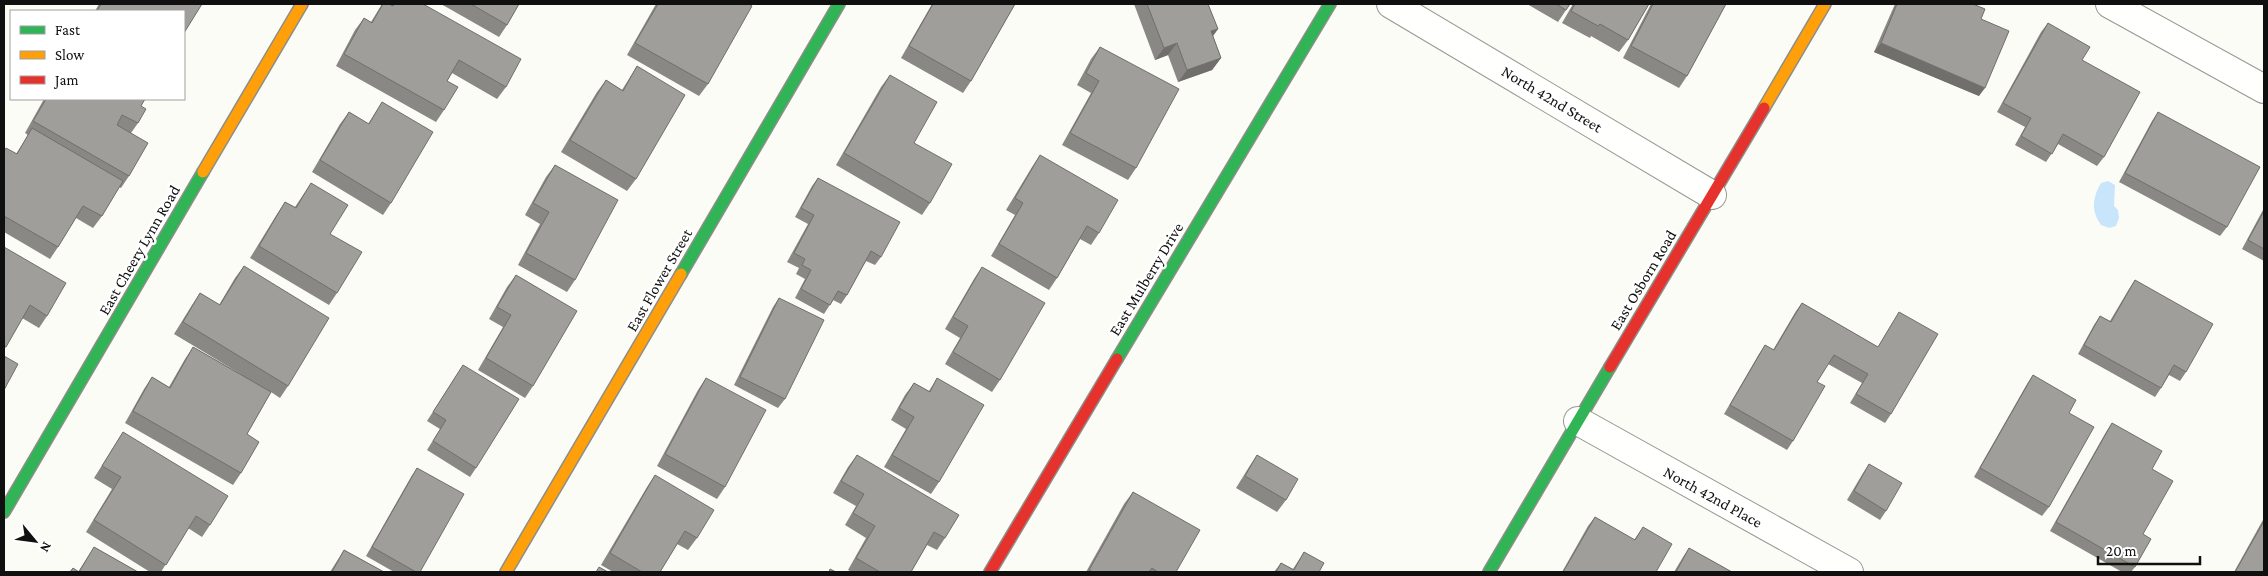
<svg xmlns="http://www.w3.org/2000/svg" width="2268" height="576" font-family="'Crimson Pro',serif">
<rect width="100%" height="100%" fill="#fcfcf6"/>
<path fill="#c8e5fb" d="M2108,181L2115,185L2114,206L2118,210L2119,218L2116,226L2109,228L2101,225C2091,211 2092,198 2101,183Z"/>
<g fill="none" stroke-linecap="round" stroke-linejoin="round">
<defs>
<g id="street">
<polyline points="1391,4 1712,195"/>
<polyline points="2110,4 2264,89"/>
<polyline points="1578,421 1849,572"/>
</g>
<g id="fast">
<polyline points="681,274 839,4"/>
<polyline points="1117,359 1330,4"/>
<polyline points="4,512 203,172"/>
<polyline points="1489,572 1610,367"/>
</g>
<g id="slow">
<polyline points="1764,108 1825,4"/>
<polyline points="203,172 302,4"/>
<polyline points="506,572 681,274"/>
</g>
<g id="jam">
<polyline points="1610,367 1764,108"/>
<polyline points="990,572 1117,359"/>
</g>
</defs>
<use href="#street" stroke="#969694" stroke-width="30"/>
<use href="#fast" stroke="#8d8d8a" stroke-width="14"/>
<use href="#slow" stroke="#8d8d8a" stroke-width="14"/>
<use href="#jam" stroke="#8d8d8a" stroke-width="14"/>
<use href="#street" stroke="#fffffe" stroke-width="28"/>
<use href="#fast" stroke="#30b455" stroke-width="11"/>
<use href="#slow" stroke="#ff9f0a" stroke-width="11"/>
<use href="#jam" stroke="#e5322d" stroke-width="11"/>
</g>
<g fill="#8a8885">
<polygon points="99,4 202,4 184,11 95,11"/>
<polygon points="382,4 392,5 393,4 423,4 506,87 497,99 452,73 447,81 444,110 436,122 336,66 355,30 364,18 371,22"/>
<polygon points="441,4 519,4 507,25 499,37"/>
<polygon points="656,4 749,4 708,84 699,96 627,55"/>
<polygon points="932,4 1015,4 971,81 963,93 901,58"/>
<polygon points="1134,4 1208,4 1218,29 1213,36 1221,58 1212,70 1178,82 1168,55 1155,60"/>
<polygon points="1527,4 1570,4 1558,22"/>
<polygon points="1573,4 1649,4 1628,40 1619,52 1591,36 1590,38 1562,23"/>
<polygon points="1651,4 1726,4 1687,76 1679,88 1623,58"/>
<polygon points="1895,4 1973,4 1981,19 1979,96 1874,52"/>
<polygon points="2048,23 2082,60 2104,157 2097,166 2058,144 2046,162 2015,145 2025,127 1997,112 2041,32"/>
<polygon points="1100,47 1136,168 1128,180 1062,145 1091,93 1077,85 1091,59"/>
<polygon points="637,66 636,179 627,191 561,152 597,92 606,80 622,90"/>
<polygon points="890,75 914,143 930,203 922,215 836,165 881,87"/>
<polygon points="44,99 145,99 141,106 138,123 131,133 129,176 121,188 119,187 102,216 93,228 76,218 58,247 50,259 4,232 4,150 16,154 28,135 25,133"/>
<polygon points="382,102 391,203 383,215 312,172 340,124 349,112 368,124"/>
<polygon points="2158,112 2227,227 2220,236 2119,182 2152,121"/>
<polygon points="1040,155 1099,233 1091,245 1080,239 1057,278 1049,290 991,256 1015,215 1006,210 1032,167"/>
<polygon points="555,165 575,280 567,292 518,265 540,224 525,215 546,177"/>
<polygon points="818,178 881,257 875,265 866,261 847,295 841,304 833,300 824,314 795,298 805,279 796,274 799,268 787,262 808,224 795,217 812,186"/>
<polygon points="311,183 330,234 337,293 329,305 250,258 277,214 285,202 295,207"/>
<polygon points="2264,208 2264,261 2242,249"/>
<polygon points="4,247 47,316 39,328 22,318 4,350"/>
<polygon points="244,266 288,386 280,398 271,392 247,434 241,473 233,485 125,423 144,389 152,377 169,387 185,359 193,347 244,376 174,334 192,305 200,293 219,305 235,278"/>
<polygon points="982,267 1000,380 992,392 945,364 960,338 945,329 974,279"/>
<polygon points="516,275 533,386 525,398 478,370 503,327 489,319 507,287"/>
<polygon points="2135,280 2186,372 2180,381 2169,375 2161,388 2155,397 2078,354 2094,325 2100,316 2110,321 2129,289"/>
<polygon points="779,298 785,399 778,408 734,385 773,307"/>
<polygon points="1802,303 1878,347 1899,312 1891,414 1885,423 1850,403 1862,383 1828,364 1817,382 1793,441 1787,450 1724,414 1759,354 1765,345 1773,350 1796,311"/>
<polygon points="463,365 476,468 470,477 427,450 440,429 427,421"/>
<polygon points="2033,375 2069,413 2049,507 2042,516 1974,477 2027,384"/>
<polygon points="706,378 725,487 717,499 657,466 698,390"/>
<polygon points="937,378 939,482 931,494 884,467 906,429 891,420 905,395 914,383 929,391"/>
<polygon points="2112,423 2152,469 2135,567 2131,572 2122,572 2050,531 2106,432"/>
<polygon points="123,432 210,525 202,537 188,528 161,572 150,572 86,532 112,489 94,478"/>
<polygon points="857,455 945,538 937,550 927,545 911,572 852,572 848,570 866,538 845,525 856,506 833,493 848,467"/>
<polygon points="1257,455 1286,500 1277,512 1236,488 1249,467"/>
<polygon points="1869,464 1886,511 1880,520 1847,500 1863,473"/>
<polygon points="417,468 420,572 394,572 366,556 411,477"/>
<polygon points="655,475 697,538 688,550 677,544 660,572 613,572 601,565 647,487"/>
<polygon points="1133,492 1176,572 1086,572 1124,504"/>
<polygon points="1595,517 1634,540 1643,527 1656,572 1562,572 1588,526"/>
<polygon points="2264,518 2264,572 2234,572"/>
<polygon points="94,547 138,572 70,572 73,568 78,572"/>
<polygon points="1689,548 1732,572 1674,572 1683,557"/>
<polygon points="344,550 384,572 330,572"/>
<polygon points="1304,552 1319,572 1274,572 1281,563 1293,569"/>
</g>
<g fill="#706f6c">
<polygon points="1218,29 1209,41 1211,31"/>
<polygon points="1177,43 1168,55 1155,60 1164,48"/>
<polygon points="1881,43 1985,88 1979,96 1874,52"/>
<polygon points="1221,58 1212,70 1178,82 1187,70"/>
</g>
<g fill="#a09e9b" stroke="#706f6c">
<polygon points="101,4 202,4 184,33 184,11 97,11"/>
<polygon points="383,4 389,4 393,6 394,4 423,4 521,59 506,87 459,60 447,81 458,87 444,110 344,54 364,18 372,23"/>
<polygon points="471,4 519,4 507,25"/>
<polygon points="658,4 749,4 752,6 708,84 635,43"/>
<polygon points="933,4 1015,4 971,81 909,46"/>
<polygon points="1147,4 1208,4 1218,29 1211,31 1221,58 1187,70 1177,43 1164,48"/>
<polygon points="1556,4 1570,4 1566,10"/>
<polygon points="1575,4 1649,4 1628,40 1600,24 1598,26 1571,11"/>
<polygon points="1653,4 1726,4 1687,76 1631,46"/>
<polygon points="1897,4 1973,4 1985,9 1981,19 2009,31 1985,88 1881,43"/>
<polygon points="2048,23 2090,47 2082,60 2140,92 2104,157 2063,134 2052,154 2021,136 2031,118 2003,103"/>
<polygon points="1100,47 1179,89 1136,168 1070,133 1099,81 1086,73"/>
<polygon points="637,66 685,95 636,179 570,140 606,80 623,91"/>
<polygon points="890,75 937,102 914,143 952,164 930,203 844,153"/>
<polygon points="46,99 145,99 141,106 146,109 138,123 122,115 117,125 148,143 129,176 33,121"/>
<polygon points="382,102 433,132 391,203 320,160 349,112 369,124"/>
<polygon points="2158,112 2260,167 2227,227 2125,173"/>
<polygon points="32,128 123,181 102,216 83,206 58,247 4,216 4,151 6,148 17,154"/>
<polygon points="1040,155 1118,200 1099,233 1087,226 1057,278 999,244 1023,203 1015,198"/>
<polygon points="555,165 618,200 575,280 526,253 549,212 533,203"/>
<polygon points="818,178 900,222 881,257 871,251 847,295 838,291 830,305 801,289 811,270 802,265 805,259 794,253 814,215 801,208"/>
<polygon points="311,183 348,205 330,234 362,252 337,293 259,246 285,202 296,208"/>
<polygon points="2264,211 2264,249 2248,240"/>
<polygon points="4,247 66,283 47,316 30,305 6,347 4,346"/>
<polygon points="244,266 329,318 288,386 183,322 200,293 220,305"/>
<polygon points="982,267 1045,303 1000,380 953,352 968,326 953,317"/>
<polygon points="516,275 577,311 533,386 486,358 511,315 497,307"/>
<polygon points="2135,280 2213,324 2186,372 2174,365 2161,388 2084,345 2100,316 2111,322"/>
<polygon points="779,298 824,320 785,399 740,377"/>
<polygon points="1802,303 1878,347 1899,312 1938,334 1891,414 1856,394 1868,374 1834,355 1817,382 1825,386 1793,441 1730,405 1765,345 1774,350"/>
<polygon points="193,347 271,392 247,434 259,442 241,473 133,411 152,377 170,388"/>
<polygon points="4,356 18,364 4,390"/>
<polygon points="463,365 519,399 476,468 433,441 446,420 433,412"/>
<polygon points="2033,375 2076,400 2069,413 2094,427 2049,507 1980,468"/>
<polygon points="706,378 766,410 725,487 665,454"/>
<polygon points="937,378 984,405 939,482 892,455 914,417 899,408 914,383 930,392"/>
<polygon points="2112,423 2162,451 2152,469 2173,481 2143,534 2151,539 2135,567 2056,522"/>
<polygon points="123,432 228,496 210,525 196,516 166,565 94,520 121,477 102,466"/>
<polygon points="857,455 959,515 945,538 934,532 911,572 880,572 856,558 875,526 853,513 864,494 841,481"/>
<polygon points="1257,455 1298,479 1286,500 1245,476"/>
<polygon points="1869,464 1902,483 1886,511 1854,491"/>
<polygon points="417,468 464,494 420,572 416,572 372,547"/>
<polygon points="655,475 714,510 697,538 685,531 660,572 642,572 610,553"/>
<polygon points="1133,492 1200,530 1176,572 1158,572 1152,568 1149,572 1093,572 1089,570"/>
<polygon points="1595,517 1635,540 1643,527 1672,544 1656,572 1563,572"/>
<polygon points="2264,521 2264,572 2235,572"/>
<polygon points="94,547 138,572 70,572 73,568 79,572"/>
<polygon points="1689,548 1732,572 1676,572"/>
<polygon points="344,550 384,572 332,572"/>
<polygon points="1304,552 1324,563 1319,572 1276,572 1281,563 1294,570"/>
<polygon points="599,567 608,572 596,572"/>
<polygon points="830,569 836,572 829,572"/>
</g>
<g text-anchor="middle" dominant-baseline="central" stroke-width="5" stroke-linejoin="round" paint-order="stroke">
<g font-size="16" fill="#101010" stroke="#fff">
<text transform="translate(1552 99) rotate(31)">North 42nd Street</text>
<text transform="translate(139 250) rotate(-60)">East Cheery Lynn Road</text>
<text transform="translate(1146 279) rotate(-59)">East Mulberry Drive</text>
<text transform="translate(659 280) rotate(-60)">East Flower Street</text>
<text transform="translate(1643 280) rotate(-59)">East Osborn Road</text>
<text transform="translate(1713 497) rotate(29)">North 42nd Place</text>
</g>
</g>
<rect width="2268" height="576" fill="none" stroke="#101010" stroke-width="10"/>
<rect x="10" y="10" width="175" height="90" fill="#ffffff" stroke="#9f9f9f"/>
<rect x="20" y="26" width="25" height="8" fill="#30b455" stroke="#9f9f9f"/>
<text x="55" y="35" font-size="15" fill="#101010">Fast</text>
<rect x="20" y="51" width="25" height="8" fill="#ff9f0a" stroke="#9f9f9f"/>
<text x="55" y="60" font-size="15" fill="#101010">Slow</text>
<rect x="20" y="76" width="25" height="8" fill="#e5322d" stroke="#9f9f9f"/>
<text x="55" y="85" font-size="15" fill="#101010">Jam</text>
<g transform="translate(35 541) rotate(119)" stroke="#ffffff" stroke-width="4" paint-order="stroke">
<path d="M0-4L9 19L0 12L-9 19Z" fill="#101010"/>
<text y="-8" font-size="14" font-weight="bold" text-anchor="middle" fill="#101010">N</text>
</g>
<path d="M2098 556v8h102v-8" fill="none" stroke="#101010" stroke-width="2.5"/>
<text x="2106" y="556" font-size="15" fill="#101010" stroke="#ffffff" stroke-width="4" paint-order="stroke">20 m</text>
</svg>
